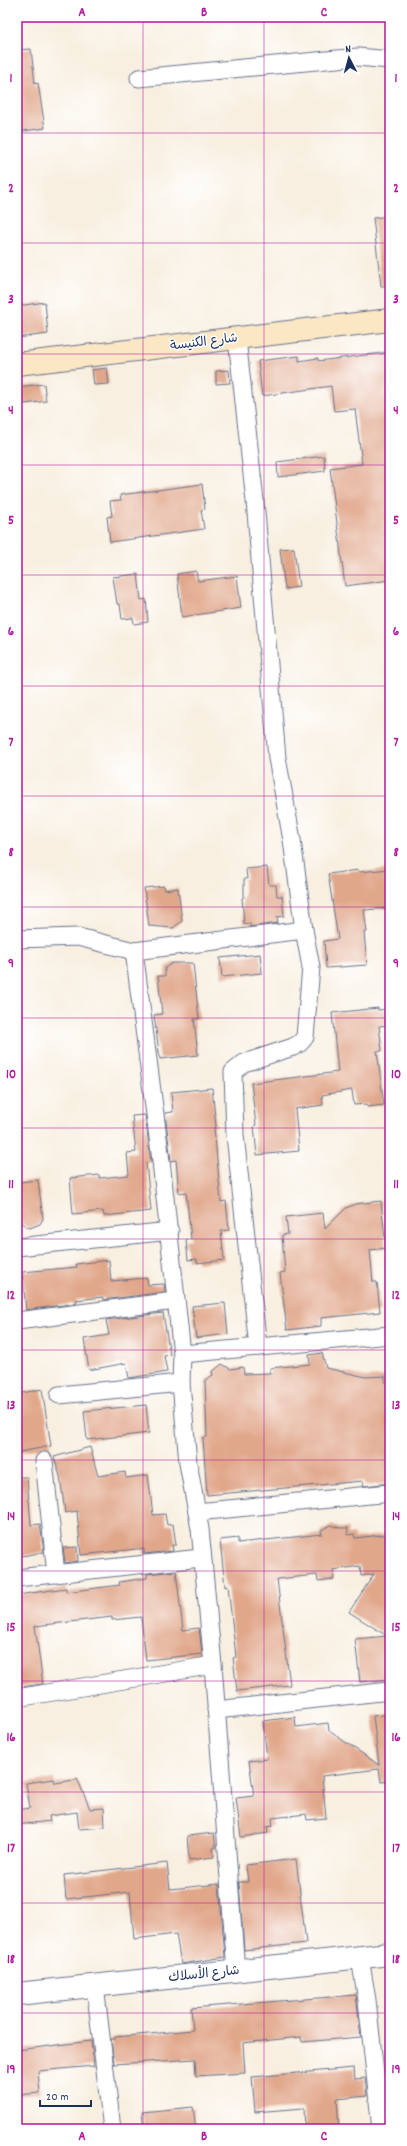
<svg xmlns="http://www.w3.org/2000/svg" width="407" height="2146" font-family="Dekko,'Playpen Sans Arabic',sans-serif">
<rect width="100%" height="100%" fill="#fff"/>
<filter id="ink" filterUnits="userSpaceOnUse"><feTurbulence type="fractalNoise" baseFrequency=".025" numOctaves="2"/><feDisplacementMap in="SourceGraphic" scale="8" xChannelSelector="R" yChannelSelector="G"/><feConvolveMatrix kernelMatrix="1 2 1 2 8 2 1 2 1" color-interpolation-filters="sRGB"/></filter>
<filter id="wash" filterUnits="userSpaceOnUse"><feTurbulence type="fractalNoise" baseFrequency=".012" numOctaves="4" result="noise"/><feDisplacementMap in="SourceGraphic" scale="16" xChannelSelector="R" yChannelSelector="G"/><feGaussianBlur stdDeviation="0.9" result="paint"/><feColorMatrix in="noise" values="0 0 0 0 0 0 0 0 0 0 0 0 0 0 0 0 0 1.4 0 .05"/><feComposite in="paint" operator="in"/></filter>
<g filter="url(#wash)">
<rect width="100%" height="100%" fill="#f8efe0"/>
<g id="blocks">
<g fill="#e1a78b">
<polygon points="31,49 35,84 38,83 45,128 17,132 17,50"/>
<polygon points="390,216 390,286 381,286 373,218"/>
<polygon points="45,302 48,334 17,338 17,306"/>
<polygon points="390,352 390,580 345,586 330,468 362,464 355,409 334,411 331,386 262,396 258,361 299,356 299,361 318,358 318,361"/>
<polygon points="107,368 109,384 94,385 92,370"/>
<polygon points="229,370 230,383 216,384 216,371"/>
<polygon points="44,384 46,401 18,405 17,387"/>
<polygon points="324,456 325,471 278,477 277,462"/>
<polygon points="202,484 205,509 201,510 204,529 110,542 107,517 112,516 110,501 121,500 120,495"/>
<polygon points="294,548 299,587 285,589 280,549"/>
<polygon points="196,571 198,581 237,576 241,608 182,617 177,574"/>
<polygon points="138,574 141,600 146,599 148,622 134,624 133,618 122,619 120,604 117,604 113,577"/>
<polygon points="267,867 269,885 276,885 277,896 282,896 284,916 277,917 278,923 250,927 250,923 244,924 242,898 244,897 244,879 247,879 246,869"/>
<polygon points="390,869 390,908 364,910 367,932 364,932 367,965 326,968 324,941 338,939 328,874 358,870 359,872"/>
<polygon points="164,886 165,890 178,888 182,921 173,928 149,926 144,888"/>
<polygon points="260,954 262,973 222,977 220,958"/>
<polygon points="172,963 193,963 199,1019 194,1019 198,1055 160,1059 154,1015 162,1014 158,976 165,976 165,968"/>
<polygon points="378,1008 378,1010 390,1009 390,1025 379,1026 382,1051 377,1051 384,1105 367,1107 367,1104 354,1105 352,1090 322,1095 323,1105 295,1109 299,1151 257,1155 254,1126 256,1125 251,1083 338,1072 332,1013"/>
<polygon points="212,1088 216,1126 214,1127 221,1202 226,1201 229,1230 221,1231 224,1260 197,1263 197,1259 188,1260 186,1240 191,1239 186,1192 179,1193 176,1160 171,1161 165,1113 173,1112 171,1092"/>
<polygon points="145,1115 151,1162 146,1163 151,1211 104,1216 103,1211 73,1214 70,1178 99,1175 100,1178 129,1175 127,1153 136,1152 132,1116"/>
<polygon points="38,1180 43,1219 40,1224 30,1228 25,1226 17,1219 17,1187 19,1186 19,1182"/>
<polygon points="381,1201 386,1248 370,1250 373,1282 377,1282 380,1312 321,1318 321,1326 287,1330 280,1273 285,1272 282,1235 288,1234 286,1217 323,1213 325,1229 346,1208 355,1204"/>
<polygon points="109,1260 111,1281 147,1278 148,1285 164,1284 165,1292 103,1300 103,1297 76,1300 77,1303 26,1310 22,1272 77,1267 76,1264"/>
<polygon points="225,1303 228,1334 196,1338 192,1306"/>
<polygon points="163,1313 170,1355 164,1356 167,1372 129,1378 126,1363 89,1370 84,1339 109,1335 106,1320"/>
<polygon points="322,1353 326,1368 366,1377 385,1376 385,1383 389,1383 390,1483 364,1486 363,1481 207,1495 203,1438 207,1437 205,1380 213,1375 212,1372 222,1364 231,1369 243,1367 244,1374 270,1373 270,1368 310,1364 309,1355"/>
<polygon points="42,1389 51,1446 20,1452 17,1437 17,1394"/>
<polygon points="146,1405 149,1433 87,1440 84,1411"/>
<polygon points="90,1447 98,1476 125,1472 126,1478 148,1475 153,1515 165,1514 167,1525 173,1524 176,1545 172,1545 173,1551 144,1554 144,1549 137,1549 81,1555 77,1511 65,1513 60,1476 54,1457"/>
<polygon points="17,1477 27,1477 31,1525 40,1524 44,1552 17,1557"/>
<polygon points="331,1525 340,1528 348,1528 347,1535 354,1534 355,1538 390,1534 390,1679 360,1682 355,1639 387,1636 349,1612 374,1574 361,1576 360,1566 333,1570 334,1579 318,1581 317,1575 277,1579 290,1685 237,1691 233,1658 236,1657 228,1586 225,1587 220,1540 238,1538 238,1543 322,1534 321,1530"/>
<polygon points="77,1547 78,1561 65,1563 63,1548"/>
<polygon points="176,1571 183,1630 199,1628 202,1654 146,1660 141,1617 112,1620 112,1617 35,1626 43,1684 21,1687 20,1684 17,1684 17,1595 66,1588 66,1592 120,1585 119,1582 147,1578 147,1574"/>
<polygon points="390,1714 390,1781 381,1782 379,1769 322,1776 326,1818 307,1820 306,1814 272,1818 273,1826 267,1827 268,1833 241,1837 236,1798 254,1796 249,1761 267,1759 263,1721 295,1717 296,1727 328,1723 329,1731 379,1765 373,1716"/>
<polygon points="77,1778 90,1809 104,1808 105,1827 79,1829 77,1812 49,1816 50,1821 17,1825 17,1810 30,1808 26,1783 54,1779 55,1783 74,1780"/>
<polygon points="214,1833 216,1848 213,1848 214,1857 189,1860 187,1836"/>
<polygon points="296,1859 306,1943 244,1950 239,1882 248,1882 246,1865"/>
<polygon points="167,1863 170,1889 219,1884 225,1957 181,1964 176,1934 134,1939 130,1892 66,1899 64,1875"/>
<polygon points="356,1995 361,2037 302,2042 301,2037 243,2043 245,2073 196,2076 195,2059 114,2064 111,2039 115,2039 115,2037 193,2030 191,2008"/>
<polygon points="91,2041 94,2066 38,2071 40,2093 17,2095 17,2050"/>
<polygon points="354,2068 355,2079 365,2078 367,2096 337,2099 339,2129 305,2129 304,2108 255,2112 252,2077"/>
<polygon points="193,2107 196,2129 144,2129 142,2112"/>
</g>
</g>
</g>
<g filter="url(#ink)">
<use href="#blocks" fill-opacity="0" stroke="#68728c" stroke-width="1"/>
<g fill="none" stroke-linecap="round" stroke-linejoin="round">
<defs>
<g id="minor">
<polyline points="139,78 358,57 390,60"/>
<polyline points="237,339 255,501 277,758 292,840 304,930"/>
<polyline points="17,939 78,937 134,951 304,930 311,967 305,1037 300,1043 293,1047 244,1063 233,1072 235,1135 258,1347"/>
<polyline points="134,951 161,1161 182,1354 181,1383 188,1463 200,1529 213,1665 236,1971"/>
<polyline points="17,1247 170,1231"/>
<polyline points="17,1321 175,1301"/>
<polyline points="182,1354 390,1335"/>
<polyline points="59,1395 181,1383"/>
<polyline points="44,1461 56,1574"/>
<polyline points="197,1512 390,1493"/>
<polyline points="17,1578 201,1558"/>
<polyline points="17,1698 213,1665"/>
<polyline points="216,1710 390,1691"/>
<polyline points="360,1958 367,2000 381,2129"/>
<polyline points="95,1986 112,2129"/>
</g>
<polyline id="tertiary" points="17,1994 390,1954"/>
<polyline id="secondary" points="17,364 390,320"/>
</defs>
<use href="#minor" stroke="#68728c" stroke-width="19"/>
<use href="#tertiary" stroke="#68728c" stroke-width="24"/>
<use href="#secondary" stroke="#68728c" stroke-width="24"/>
<use href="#minor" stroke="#fff" stroke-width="17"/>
<use href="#tertiary" stroke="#fff" stroke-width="22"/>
<use href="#secondary" stroke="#fbe7c3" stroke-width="22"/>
</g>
</g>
<path fill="none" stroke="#b5179e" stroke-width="1" stroke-opacity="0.55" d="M143,17V2129M264,17V2129M17,133H390M17,243H390M17,354H390M17,465H390M17,575H390M17,686H390M17,796H390M17,907H390M17,1018H390M17,1128H390M17,1239H390M17,1350H390M17,1460H390M17,1571H390M17,1681H390M17,1792H390M17,1903H390M17,2013H390"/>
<g text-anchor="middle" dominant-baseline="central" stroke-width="3" stroke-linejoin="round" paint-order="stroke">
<g font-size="13" fill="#1b2f5e" stroke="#fff">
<text transform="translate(204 343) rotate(-7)">شارع الكنيسة</text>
<text transform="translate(204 1975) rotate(-6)">شارع الأسلاك</text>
</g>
</g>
<rect width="407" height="2146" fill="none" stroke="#fff" stroke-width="44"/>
<g transform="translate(349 58) rotate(354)" stroke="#ffffff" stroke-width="3" paint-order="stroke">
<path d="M0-3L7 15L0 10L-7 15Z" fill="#1b2f5e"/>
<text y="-6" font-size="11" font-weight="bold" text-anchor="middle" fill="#1b2f5e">N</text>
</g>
<path d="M40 2100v6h51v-6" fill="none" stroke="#1b2f5e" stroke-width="2"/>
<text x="46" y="2100" font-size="12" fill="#1b2f5e" stroke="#ffffff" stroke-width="3" paint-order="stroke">20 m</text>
<rect x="22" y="22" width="363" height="2102" fill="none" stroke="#b5179e" stroke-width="1.5"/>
<g font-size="13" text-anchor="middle" font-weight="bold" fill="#b5179e">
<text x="82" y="16">A</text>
<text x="204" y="16">B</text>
<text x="324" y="16">C</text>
<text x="11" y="82">1</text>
<text x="396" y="82">1</text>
<text x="11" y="192">2</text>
<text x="396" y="192">2</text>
<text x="11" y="303">3</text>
<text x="396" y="303">3</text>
<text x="11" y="414">4</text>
<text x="396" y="414">4</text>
<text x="11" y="524">5</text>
<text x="396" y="524">5</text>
<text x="11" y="635">6</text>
<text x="396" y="635">6</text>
<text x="11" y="746">7</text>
<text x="396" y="746">7</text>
<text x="11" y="856">8</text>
<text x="396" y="856">8</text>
<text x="11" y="967">9</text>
<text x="396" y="967">9</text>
<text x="11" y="1078">10</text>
<text x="396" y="1078">10</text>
<text x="11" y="1188">11</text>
<text x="396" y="1188">11</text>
<text x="11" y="1299">12</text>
<text x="396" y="1299">12</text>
<text x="11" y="1409">13</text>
<text x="396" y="1409">13</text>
<text x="11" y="1520">14</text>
<text x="396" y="1520">14</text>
<text x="11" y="1631">15</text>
<text x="396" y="1631">15</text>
<text x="11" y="1741">16</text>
<text x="396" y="1741">16</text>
<text x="11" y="1852">17</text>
<text x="396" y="1852">17</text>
<text x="11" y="1963">18</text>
<text x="396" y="1963">18</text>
<text x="11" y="2073">19</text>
<text x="396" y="2073">19</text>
<text x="82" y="2140">A</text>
<text x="204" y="2140">B</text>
<text x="324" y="2140">C</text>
</g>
</svg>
